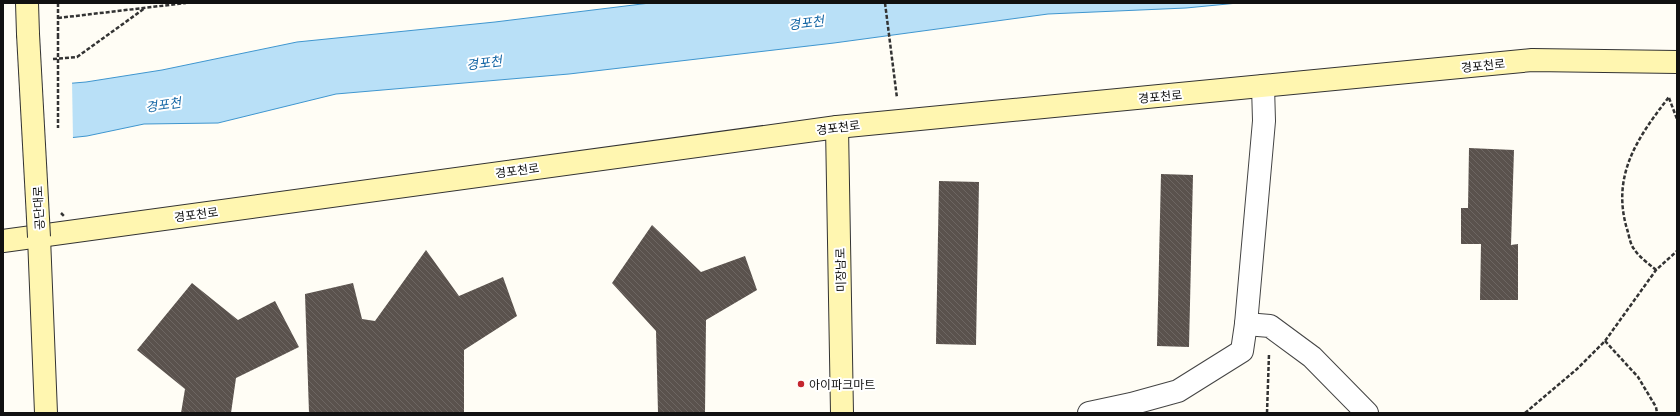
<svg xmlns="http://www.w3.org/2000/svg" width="1680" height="416" font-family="Literata,'Noto Sans KR',serif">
<defs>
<pattern id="building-back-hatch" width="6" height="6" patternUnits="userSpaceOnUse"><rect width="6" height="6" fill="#5a524d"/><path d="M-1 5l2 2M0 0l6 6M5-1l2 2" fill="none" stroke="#6d6662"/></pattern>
</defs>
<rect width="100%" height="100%" fill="#fffdf5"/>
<polygon fill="#b9e0f7" stroke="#3f96cf" points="650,3 1238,3 1186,8 1048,14 834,43 569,74 336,94 218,123 144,124 87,136 3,145 3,89 86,82 162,70 297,42 495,22"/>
<polygon fill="#fffdf5" points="72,81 73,140 3,147 3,87"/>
<g fill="url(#building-back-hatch)">
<polygon points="1469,148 1514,150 1511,245 1518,244 1518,300 1480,300 1481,244 1461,244 1461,208 1468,208"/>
<polygon points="1161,174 1193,175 1189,347 1157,346"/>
<polygon points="939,181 979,182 976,345 936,344"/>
<polygon points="652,225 701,272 745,256 757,290 706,320 705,413 658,413 656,331 612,283"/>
<polygon points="426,250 459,296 503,277 517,316 464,350 464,413 309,413 305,294 353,283 362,319 375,321"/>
<polygon points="192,283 238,320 275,301 299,347 236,378 231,413 181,413 185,389 137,350"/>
</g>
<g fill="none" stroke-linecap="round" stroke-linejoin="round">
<defs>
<g id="street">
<polyline points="1246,324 1270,326 1312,357 1367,413"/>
<polyline points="1089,413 1131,404 1178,391 1242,351 1246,324 1264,121 1263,86"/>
</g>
<g id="secondary">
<polyline points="27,3 28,34"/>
<polyline points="837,127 842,413"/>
<polyline points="39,237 46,413"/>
<polyline points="3,241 837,127 1532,60 1677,62"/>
</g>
</defs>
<use href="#street" stroke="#444" stroke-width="24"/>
<use href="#secondary" stroke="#333" stroke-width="24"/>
<g stroke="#333" stroke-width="2.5" stroke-dasharray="4 2" stroke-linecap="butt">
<polyline points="58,3 58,35"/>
<polyline points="885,3 897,98"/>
<polyline points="58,18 186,3"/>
<polyline points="53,59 77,57 145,8"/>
<polyline points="1669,98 1677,119"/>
<path d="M1656,270C1649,264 1639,257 1634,249C1630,244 1629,235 1627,229C1611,175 1638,137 1669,97"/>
<polyline points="1605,341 1638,377 1656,407 1657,413"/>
<polyline points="1267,413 1269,354"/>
<polyline points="1525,413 1577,369 1605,341 1656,270 1677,251"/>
</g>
<use href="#street" stroke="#fff" stroke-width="22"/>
<use href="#secondary" stroke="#fff6b0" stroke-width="22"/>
<defs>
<polyline id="secondary-bridge" points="28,34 39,237"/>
</defs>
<use href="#secondary-bridge" stroke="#333" stroke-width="24" stroke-linecap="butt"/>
<g stroke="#333" stroke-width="2.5" stroke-dasharray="4 2" stroke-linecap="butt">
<polyline points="58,35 58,128"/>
<polyline points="61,213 65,217"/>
</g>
<use href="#secondary-bridge" stroke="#fff6b0" stroke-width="22"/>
</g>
<circle fill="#c4262e" stroke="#fff" stroke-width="1.5" cx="801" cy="384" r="4"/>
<g text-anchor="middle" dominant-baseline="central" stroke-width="4" stroke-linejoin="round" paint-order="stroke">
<g font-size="12" fill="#111" stroke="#fff">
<text transform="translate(1483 65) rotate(-6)">경포천로</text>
<text transform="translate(1160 96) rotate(-5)">경포천로</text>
<text transform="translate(838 127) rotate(-7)">경포천로</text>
<text transform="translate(517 170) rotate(-8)">경포천로</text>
<text transform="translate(38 208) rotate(-93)">공단대로</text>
<text transform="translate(196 214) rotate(-8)">경포천로</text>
<text transform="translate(840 270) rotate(-91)">미장남로</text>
</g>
<g font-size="12" fill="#111" stroke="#fff" text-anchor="start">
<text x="809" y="384">아이파크마트</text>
</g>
<g font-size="13" font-style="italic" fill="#1768a6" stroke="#fff">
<text transform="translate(806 22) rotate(-7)">경포천</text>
<text transform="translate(484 62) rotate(-7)">경포천</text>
<text transform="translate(163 104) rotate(-8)">경포천</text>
</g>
</g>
<rect width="1680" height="416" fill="none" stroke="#111111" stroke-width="8"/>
</svg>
